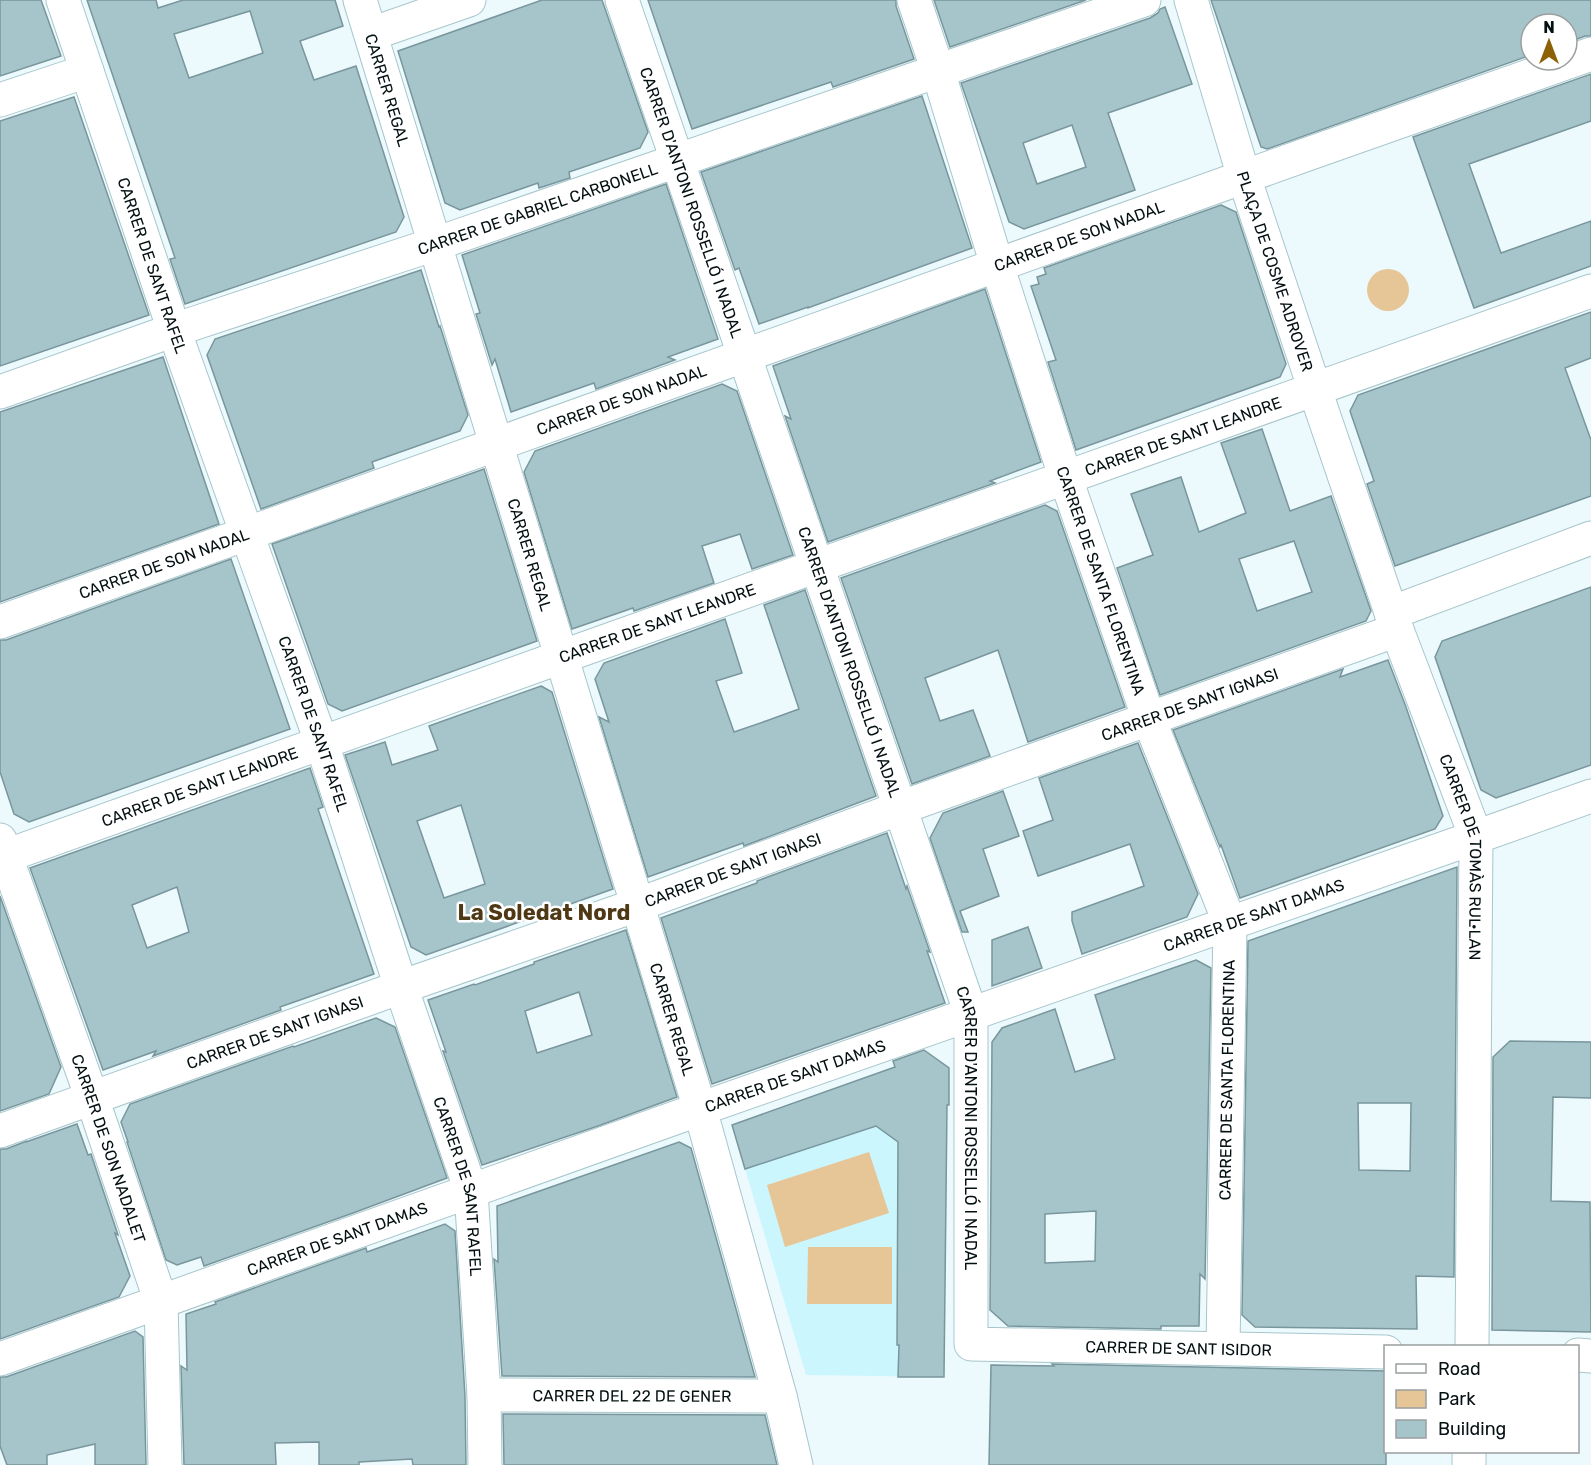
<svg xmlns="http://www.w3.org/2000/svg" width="1591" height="1465" font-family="Rubik,sans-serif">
<rect width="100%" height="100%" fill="#edfafd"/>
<polygon fill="#ccf6fe" points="929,1054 949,1068 949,1105 947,1106 944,1377 806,1375 732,1125"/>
<g fill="#e6c596">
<circle cx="1388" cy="290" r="21"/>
<polygon points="869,1152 889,1213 785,1247 767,1185"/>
<polygon points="808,1247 892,1247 892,1304 807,1304"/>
</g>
<g fill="#a6c5cb" stroke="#78969c" stroke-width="1.5" fill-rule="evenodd">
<polygon points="0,0 41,0 61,56 0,76"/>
<path d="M87,0H156L158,8L183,0H335L343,26L300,41L314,80L356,66L404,217L396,232L185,304L170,259L175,258ZM250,11L263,53L189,78L174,34Z"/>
<polygon points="542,0 602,0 648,132 640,148 569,172 570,178 539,188 538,183 460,210 445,203 398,51"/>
<polygon points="648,0 896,0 896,6 914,59 833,87 831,82 692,129"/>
<polygon points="934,0 1086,0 950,47"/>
<polygon points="1211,0 1591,0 1591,36 1585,36 1567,43 1567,24 1531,24 1531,55 1267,149 1261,147"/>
<path d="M1165,7L1192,84L1108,113L1135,190L1024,229L1009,222L961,83L1150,18L1158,13L1160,9ZM1072,125L1086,167L1037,184L1023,143Z"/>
<polygon points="1591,74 1591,121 1469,164 1501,253 1591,221 1591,266 1474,308 1413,137"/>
<polygon points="922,96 972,248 808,308 808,307 759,324 739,268 735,270 701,172"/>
<polygon points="74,97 149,315 0,366 0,121"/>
<polygon points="666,184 718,339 668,357 675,360 596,389 594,383 511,412 495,359 492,365 476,314 480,313 462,255"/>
<polygon points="1221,205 1236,212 1286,364 1280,377 1076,450 1048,362 1056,360 1031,286 1039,284 1037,277 1046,274 1044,268"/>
<polygon points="421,270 439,327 440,326 468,415 460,431 372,462 374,468 261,509 207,355 215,339"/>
<polygon points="985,289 1041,462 990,481 995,483 828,542 785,416 791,419 773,366"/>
<polygon points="1591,312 1591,358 1565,368 1591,440 1591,496 1395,566 1367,484 1374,481 1350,411 1358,395"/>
<polygon points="163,357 219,524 0,602 0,412"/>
<polygon points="722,384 737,391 793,555 752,569 740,534 702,546 714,583 634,611 633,608 572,629 524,472 535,451"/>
<path d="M1262,429L1290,511L1331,496L1371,611L1366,621L1160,695L1117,568L1153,555L1131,494L1181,477L1199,532L1246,513L1221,443ZM1294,541L1312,592L1257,611L1239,559Z"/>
<polygon points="484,469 537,641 342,711 328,704 272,544"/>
<polygon points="1045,505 1057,511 1125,707 1028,742 998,650 925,678 940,721 973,710 990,756 912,784 841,578"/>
<polygon points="231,559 290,729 29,822 14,814 0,772 0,640 6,640"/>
<polygon points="1591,587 1591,765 1496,798 1481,790 1435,657 1442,641"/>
<polygon points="805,590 876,796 744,846 743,843 648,877 599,717 609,722 595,679 604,663 725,619 742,673 716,681 734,732 766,721 799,709 764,605"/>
<polygon points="1388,660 1406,707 1443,816 1435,829 1240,898 1221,845 1220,847 1173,730 1343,669 1340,677"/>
<path d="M541,686L552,692L613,889L426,955L411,947L345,755L385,742L392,765L438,750L429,726ZM461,805L485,884L444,898L417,821Z"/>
<polygon points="1138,743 1198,894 1187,917 1082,954 1072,921 1072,912 1144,886 1130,844 1038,876 1023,831 1053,820 1039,778"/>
<path d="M310,768L323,807L318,809L374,974L280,1007L281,1010L153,1056L156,1051L103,1070L30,868ZM177,887L189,932L147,948L132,905Z"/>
<polygon points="1003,791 1019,836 983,849 999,896 960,911 968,932 962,932 930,838 943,813"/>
<polygon points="887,833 906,889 907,886 930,952 927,951 945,1003 712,1084 661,918 757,883 757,881"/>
<path d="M1457,867L1454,1277L1416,1276L1417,1329L1255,1327L1242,1315L1248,941ZM1358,1103H1411L1410,1171L1359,1170Z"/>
<polygon points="0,896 61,1067 49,1094 0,1111"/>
<polygon points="1028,927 1042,968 992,986 992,940"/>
<path d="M626,930L677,1097L598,1126L482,1165L443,1051L446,1052L428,1000L474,984L475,985L534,964V962ZM579,992L592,1035L537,1053L525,1011Z"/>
<path d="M1196,960L1211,968L1205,1279L1200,1274L1199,1326H1161V1329L1008,1326L990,1310L992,1042L1002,1028L1055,1009L1075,1072L1115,1059L1095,995ZM1096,1211L1095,1261L1045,1263V1214Z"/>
<polygon points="376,1018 395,1027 447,1178 353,1213 204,1266 201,1257 177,1265 166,1260 127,1142 128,1142 121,1122 130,1104 293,1046 294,1047"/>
<polygon points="1510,1041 1591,1042 1591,1098 1553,1097 1551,1201 1590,1202 1591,1332 1492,1330 1493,1057"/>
<polygon points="924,1050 949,1068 949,1105 947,1105 944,1377 898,1377 899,1345 897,1345 898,1142 876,1126 745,1169 732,1125 895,1067 893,1061"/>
<polygon points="77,1124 88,1155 91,1154 118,1235 115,1233 130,1276 119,1297 0,1339 0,1149 6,1149 27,1141 26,1142"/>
<polygon points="679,1142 691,1148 755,1377 502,1376 494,1259 498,1262 497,1206"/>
<polygon points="445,1224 455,1231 465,1396 466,1465 413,1465 412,1459 359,1462 359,1465 319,1465 319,1442 275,1443 276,1465 184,1465 181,1366 187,1370 186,1314 216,1304 215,1302 366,1248 367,1252"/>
<polygon points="135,1331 143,1337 146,1465 95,1465 95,1444 47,1455 47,1465 7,1465 0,1446 0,1377 6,1377"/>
<polygon points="1052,1364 1386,1371 1386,1465 989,1465 991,1365 1054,1366"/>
<polygon points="503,1414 765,1415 777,1465 504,1465"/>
</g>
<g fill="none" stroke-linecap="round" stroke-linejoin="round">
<defs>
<g id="street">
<path id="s1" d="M63,0L174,330L322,744L401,987L471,1191L484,1395L485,1465"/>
<path id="s2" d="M360,0L700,1109L780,1396L796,1465"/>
<path id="s3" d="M622,0L971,1014V1344L1386,1352"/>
<path id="s4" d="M914,0L938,71L997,265L1066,479L1149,719L1230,924L1223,1348"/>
<path id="s5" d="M1191,0L1244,177L1315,390L1397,630L1476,837L1472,1346"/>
<polyline points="371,34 469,0"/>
<polyline points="0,100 87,71"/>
<path id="s6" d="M0,392L174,330L435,244L1144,0"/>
<polyline points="1391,613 1591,538"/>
<path id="s7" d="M0,622L1305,155L1591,54"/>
<path id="s8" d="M0,840L92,1098L161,1302L165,1465"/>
<path id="s9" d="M0,858L561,657L1591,291"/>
<path id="s10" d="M0,1131L401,987L637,905L900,808L1397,630"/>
<polyline points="1578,1355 1591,1356"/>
<path id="s11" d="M0,1359L700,1109L1476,837L1591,796"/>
<path id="s12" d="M484,1395L780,1396"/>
<polyline points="1469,1465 1469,1452"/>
</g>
</defs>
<use href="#street" stroke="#a7c6cc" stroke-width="35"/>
<use href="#street" stroke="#fff" stroke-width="33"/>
</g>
<g text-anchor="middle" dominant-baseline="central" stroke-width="5" stroke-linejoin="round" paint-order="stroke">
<g font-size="16" fill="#051012" stroke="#fff">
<text stroke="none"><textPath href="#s2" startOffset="94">CARRER REGAL</textPath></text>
<text stroke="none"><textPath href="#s3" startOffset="214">CARRER D'ANTONI ROSSELLÓ I NADAL</textPath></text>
<text stroke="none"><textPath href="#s6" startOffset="568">CARRER DE GABRIEL CARBONELL</textPath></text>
<text stroke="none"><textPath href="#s7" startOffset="1146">CARRER DE SON NADAL</textPath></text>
<text stroke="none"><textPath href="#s1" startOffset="280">CARRER DE SANT RAFEL</textPath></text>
<text stroke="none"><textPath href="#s5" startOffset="284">PLAÇA DE COSME ADROVER</textPath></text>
<text stroke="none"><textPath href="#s7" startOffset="660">CARRER DE SON NADAL</textPath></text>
<text stroke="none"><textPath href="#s9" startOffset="1256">CARRER DE SANT LEANDRE</textPath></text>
<text stroke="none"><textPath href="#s2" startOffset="580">CARRER REGAL</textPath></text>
<text stroke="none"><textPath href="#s7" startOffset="174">CARRER DE SON NADAL</textPath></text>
<text stroke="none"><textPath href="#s4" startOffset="610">CARRER DE SANTA FLORENTINA</textPath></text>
<text stroke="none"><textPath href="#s9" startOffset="698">CARRER DE SANT LEANDRE</textPath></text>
<text stroke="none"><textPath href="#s3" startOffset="700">CARRER D'ANTONI ROSSELLÓ I NADAL</textPath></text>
<text stroke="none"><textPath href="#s10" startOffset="1264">CARRER DE SANT IGNASI</textPath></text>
<text stroke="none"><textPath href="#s1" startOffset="766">CARRER DE SANT RAFEL</textPath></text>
<text stroke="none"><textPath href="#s9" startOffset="212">CARRER DE SANT LEANDRE</textPath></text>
<text stroke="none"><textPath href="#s5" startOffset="902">CARRER DE TOMÀS RUL·LAN</textPath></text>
<text stroke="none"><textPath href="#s10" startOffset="778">CARRER DE SANT IGNASI</textPath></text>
<text stroke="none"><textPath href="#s11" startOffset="1330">CARRER DE SANT DAMAS</textPath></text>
<text stroke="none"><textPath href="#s2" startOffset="1066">CARRER REGAL</textPath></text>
<text stroke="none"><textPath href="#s10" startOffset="292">CARRER DE SANT IGNASI</textPath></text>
<text stroke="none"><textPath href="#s11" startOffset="844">CARRER DE SANT DAMAS</textPath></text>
<text transform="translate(1227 1080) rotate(-89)">CARRER DE SANTA FLORENTINA</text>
<text stroke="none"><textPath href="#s3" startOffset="1186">CARRER D'ANTONI ROSSELLÓ I NADAL</textPath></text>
<text stroke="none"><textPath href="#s8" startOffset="327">CARRER DE SON NADALET</textPath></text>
<text stroke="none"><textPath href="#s1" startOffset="1252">CARRER DE SANT RAFEL</textPath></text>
<text stroke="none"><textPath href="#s11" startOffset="358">CARRER DE SANT DAMAS</textPath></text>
<text stroke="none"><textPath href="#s3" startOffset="1610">CARRER DE SANT ISIDOR</textPath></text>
<text stroke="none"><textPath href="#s12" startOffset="148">CARRER DEL 22 DE GENER</textPath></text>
</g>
<g font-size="22" font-weight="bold" fill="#4f3915" stroke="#fff">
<text x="544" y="912">La Soledat Nord</text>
</g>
</g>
<rect x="1384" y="1345" width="195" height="108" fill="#ffffff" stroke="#9b9fa0" stroke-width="1.5"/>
<rect x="1396" y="1364" width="30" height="9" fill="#ffffff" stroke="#9b9fa0" stroke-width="1.5"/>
<text x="1438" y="1375" font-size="18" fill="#051012">Road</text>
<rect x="1396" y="1390" width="30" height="18" fill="#e6c596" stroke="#9b9fa0" stroke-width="1.5"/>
<text x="1438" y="1405" font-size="18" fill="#051012">Park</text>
<rect x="1396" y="1420" width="30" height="18" fill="#a6c5cb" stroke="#9b9fa0" stroke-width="1.5"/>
<text x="1438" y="1435" font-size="18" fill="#051012">Building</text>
<g transform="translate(1549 42)"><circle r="28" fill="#ffffff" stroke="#9b9fa0" stroke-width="1.5"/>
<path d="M0-4.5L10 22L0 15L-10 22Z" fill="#8d6106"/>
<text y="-9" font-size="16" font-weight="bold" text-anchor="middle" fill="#051012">N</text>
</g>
</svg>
